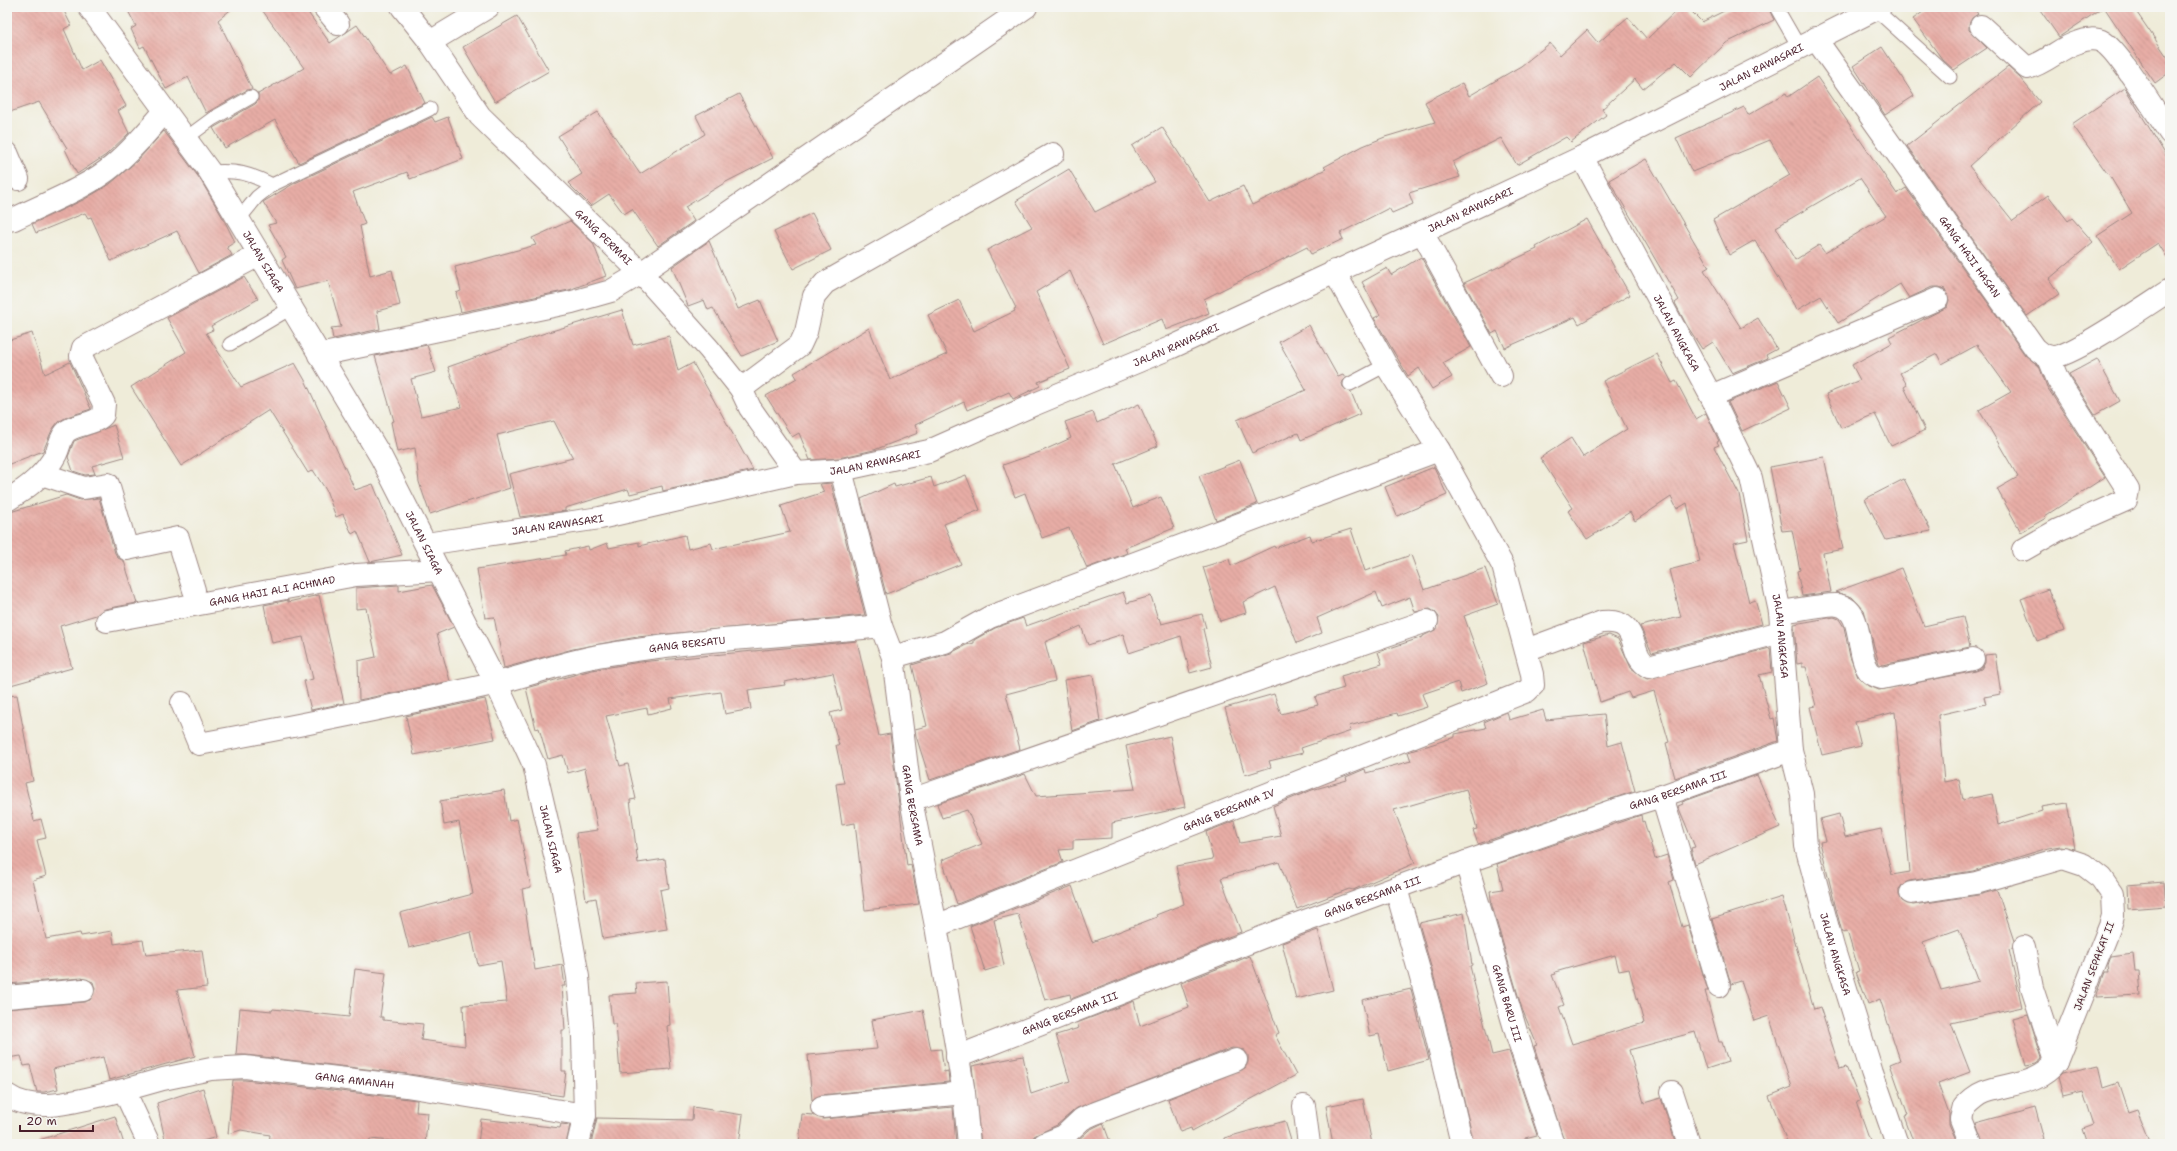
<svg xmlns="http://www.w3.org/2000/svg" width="2177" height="1151" font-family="'Shantell Sans',sans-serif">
<defs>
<pattern id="building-back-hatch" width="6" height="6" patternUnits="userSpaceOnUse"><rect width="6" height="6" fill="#e7ada6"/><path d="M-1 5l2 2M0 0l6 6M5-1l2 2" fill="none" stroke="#c8948f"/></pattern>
</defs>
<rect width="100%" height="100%" fill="#f6f6f2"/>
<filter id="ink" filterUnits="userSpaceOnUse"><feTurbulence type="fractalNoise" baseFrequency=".025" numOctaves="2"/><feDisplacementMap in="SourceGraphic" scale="8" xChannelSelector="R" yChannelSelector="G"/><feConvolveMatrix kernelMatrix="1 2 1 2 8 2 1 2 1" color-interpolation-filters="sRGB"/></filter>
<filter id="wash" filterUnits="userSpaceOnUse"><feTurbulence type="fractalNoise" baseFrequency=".012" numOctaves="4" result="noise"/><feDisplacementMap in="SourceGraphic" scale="16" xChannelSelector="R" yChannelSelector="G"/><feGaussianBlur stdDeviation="0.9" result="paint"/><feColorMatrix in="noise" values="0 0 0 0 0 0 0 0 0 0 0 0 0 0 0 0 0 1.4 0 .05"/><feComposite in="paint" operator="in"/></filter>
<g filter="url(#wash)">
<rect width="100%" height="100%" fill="#efecd9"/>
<g id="blocks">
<g fill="url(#building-back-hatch)" fill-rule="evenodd">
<polygon points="17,7 62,7 71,25 64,29 82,70 100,60 126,106 118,111 129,133 106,155 77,174 65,149 67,148 39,102 7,113 7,12"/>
<polygon points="126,7 234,7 218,20 252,89 247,90 206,113 188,77 166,89 144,46 140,48 131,29 136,26"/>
<polygon points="260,7 304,7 330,43 357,25 390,75 407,66 425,103 299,163 275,120 225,148 213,128 255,104 258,101 258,94 304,68"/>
<polygon points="1680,7 1687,7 1702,22 1732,7 1768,7 1774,20 1726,43 1691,77 1676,62 1643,89 1635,79 1602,109 1606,115 1571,142 1566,137 1517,165 1501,138 1453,162 1460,177 1409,193 1413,204 1392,213 1389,208 1340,233 1343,239 1311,254 1307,247 1204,299 1209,313 1166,330 1162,319 1103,344 1070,271 1036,292 1070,369 1038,382 1040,386 1013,399 1009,392 967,410 964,402 915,425 918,433 874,450 839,458 810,460 799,433 792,437 766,396 797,378 794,373 869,328 890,380 947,354 928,315 959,300 974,331 1015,311 1014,309 1016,308 987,250 1032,227 1016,201 1069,169 1095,212 1155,182 1132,146 1162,127 1210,202 1243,186 1252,205 1326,169 1324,167 1363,146 1385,137 1435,122 1425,102 1462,83 1469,96 1521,66 1550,43 1560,55 1587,30 1598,43 1628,17 1647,39"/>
<polygon points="1930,7 1973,7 1978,14 1972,18 1969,24 1969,30 1987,48 1954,70 1942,59 1913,19"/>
<polygon points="2038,7 2133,7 2170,61 2170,72 2155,83 2104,7 2059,37"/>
<polygon points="517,16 549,71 495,102 463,47"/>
<polygon points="1882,47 1914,96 1885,115 1853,66"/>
<polygon points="2008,67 2020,78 2040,102 1969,166 2013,221 2048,195 2068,221 2072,218 2093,242 2049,279 2059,294 2027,316 1907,146"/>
<path d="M1817,77L1897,194L1906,188L2025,355L2039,366L2047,387L2105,477L2045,516L2046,518L2021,532L1997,489L2018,477L1979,410L2011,392L1977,345L1942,364L1937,354L1900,373L1907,385L1904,387L1925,430L1891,446L1875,414L1841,428L1826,394L1860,380L1852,365L1892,343L1889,337L1947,307L1949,300L1945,289L1939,287H1932L1909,298L1900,284L1838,323L1821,296L1797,310L1755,240L1729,255L1713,220L1790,175L1770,140L1692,172L1676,138L1744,107L1748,115L1786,93L1788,97ZM1860,178L1886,216L1825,253L1819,245L1795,260L1776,227Z"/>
<polygon points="2125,88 2170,162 2170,262 2158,243 2119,269 2097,236 2132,213 2108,173 2107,173 2072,124"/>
<polygon points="739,94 773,158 726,182 685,207 694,221 658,246 632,209 624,214 609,194 591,206 568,183 582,174 558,136 598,112 640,174 705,134 696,116"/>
<polygon points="432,117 435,122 448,117 463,159 410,179 407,172 353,192 365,224 360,226 370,276 392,270 400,305 377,311 380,329 333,339 331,328 341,327 328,281 295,289 282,260 286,257 268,225 276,223 263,202 293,184"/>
<polygon points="164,131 200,179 223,218 235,242 227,247 232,255 199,273 177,231 111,261 91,217 88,218 85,213 36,233 32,224 85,199 110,184 137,161"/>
<polygon points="1646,159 1709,267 1704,270 1741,328 1758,318 1777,349 1766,355 1768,358 1732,373 1713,342 1702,349 1686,324 1675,303 1679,300 1609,180"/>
<polygon points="812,213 831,250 793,269 774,232"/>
<polygon points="1587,219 1630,295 1579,324 1575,317 1505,348 1497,331 1492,334 1464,283 1537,249 1536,247"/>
<polygon points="570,221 593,243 606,276 569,290 461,312 456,293 461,291 455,267 536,245 532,238"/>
<polygon points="709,241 738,309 760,300 778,341 742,356 713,308 708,310 704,300 688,306 672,267"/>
<polygon points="1421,257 1471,347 1443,363 1452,377 1432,389 1419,368 1408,376 1402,366 1374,318 1380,315 1362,282 1387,268 1391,275"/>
<polygon points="244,277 258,299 211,326 213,330 206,333 241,387 295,363 306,382 355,490 373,484 402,555 370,562 357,531 352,534 343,514 336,517 326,490 313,470 308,473 269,410 181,466 131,387 186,352 167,318"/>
<polygon points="622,310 633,345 669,336 678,371 693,363 753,470 663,491 662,486 630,494 628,489 565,508 565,511 520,517 509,474 573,458 554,421 497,435 510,488 430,514 419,482 415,448 397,452 391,422 394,421 375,356 427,345 436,372 411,379 421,416 462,407 448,367 545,333"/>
<polygon points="1309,325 1338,377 1343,375 1345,378 1342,383 1343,387 1351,392 1360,414 1301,440 1298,433 1252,453 1237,420 1306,390 1279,342"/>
<polygon points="32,333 45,374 70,362 91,409 67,417 58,422 52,430 43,451 7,465 7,341"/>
<polygon points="1657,354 1672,383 1676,381 1696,419 1706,413 1719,441 1717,442 1719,445 1714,447 1739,494 1748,540 1734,543 1749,602 1755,600 1762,624 1652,653 1640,626 1681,617 1669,570 1700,562 1687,503 1677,509 1671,497 1635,521 1630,512 1587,539 1568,511 1573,508 1540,458 1571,438 1583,457 1627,429 1603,381"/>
<polygon points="2097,359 2120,401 2095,415 2069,374"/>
<polygon points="1778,381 1791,408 1742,431 1728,402"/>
<polygon points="1139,404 1158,446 1115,464 1133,508 1161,497 1174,528 1125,548 1127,553 1087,568 1069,528 1042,538 1025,493 1015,497 1003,465 1040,452 1071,438 1065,422 1093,412 1097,423"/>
<polygon points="114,425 124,457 92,466 95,474 85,475 73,471 68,457 74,441"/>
<polygon points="1824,457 1843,549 1823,553 1831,592 1802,596 1797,571 1800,570 1792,530 1782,531 1770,467"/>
<polygon points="1240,460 1257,504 1216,520 1199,476"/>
<polygon points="1434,467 1447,495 1397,516 1385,487"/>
<polygon points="966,475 980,510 944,524 961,564 886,594 861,499 894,484 895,487 931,477 934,487"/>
<polygon points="1904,479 1931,531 1886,540 1865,499"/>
<polygon points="831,483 865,615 637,637 573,649 504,668 494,617 485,618 477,569 566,555 565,551 588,546 589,550 607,543 609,548 639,542 639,546 685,535 688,549 711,543 713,549 790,532 781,506 824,492 820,484"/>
<polygon points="66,495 80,500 99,498 115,553 118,558 124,561 137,603 105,609 96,615 60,626 72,668 7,686 7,513"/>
<polygon points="1351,529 1365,571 1411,555 1424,590 1485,568 1498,604 1464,616 1488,683 1461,693 1458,682 1422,694 1427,707 1398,716 1397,713 1349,726 1351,731 1301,748 1303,753 1269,761 1271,767 1245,775 1225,708 1274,694 1281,714 1318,705 1315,697 1344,688 1341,676 1382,664 1378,652 1423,637 1423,636 1437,629 1439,617 1435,612 1430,609 1415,612 1410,597 1382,608 1376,592 1317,618 1322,633 1297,643 1275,587 1243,602 1246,613 1220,621 1203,567 1229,559 1231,566 1274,546 1275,548 1310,535 1312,541"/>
<polygon points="1901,568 1924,626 1963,617 1970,647 1882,665 1879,664 1864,610 1852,597 1835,592"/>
<polygon points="399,585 399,591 432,585 454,627 437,634 450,681 359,700 358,661 376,657 366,608 356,609 356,588"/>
<polygon points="2048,589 2064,631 2037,641 2021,599"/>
<polygon points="1123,592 1127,603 1151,596 1158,619 1159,618 1161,624 1202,614 1206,628 1203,629 1212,667 1190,673 1181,636 1129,653 1123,634 1088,645 1081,626 1045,642 1055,681 1006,694 1020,749 930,780 916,736 915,729 927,726 912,665 951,653 966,645 974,643 974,640 995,628 1023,618 1026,626"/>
<polygon points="319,595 344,703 311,710 304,681 313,679 303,637 272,643 264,605 288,600 288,602"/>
<path d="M1834,617L1839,619L1844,627L1850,657L1858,677L1867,685L1879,690L1976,671L1981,669L1985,663V655L1995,654L2001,694L1984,697L1986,704L1938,715L1944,782L1959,779L1963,800L1992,794L1998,825L2042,811L2041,807L2067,803L2075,849L2060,846L2048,848L1973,871L1909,881L1903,884L1899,889V895L1902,901L1913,905L1978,895L1997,890L2014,941L2012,949L2009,950L2022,1007L1951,1023L1970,1072L1938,1084L1949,1114V1124L1958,1144H1914L1904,1116L1908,1115L1890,1064L1900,1060L1880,999L1868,1004L1856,972L1859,971L1847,931L1842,932L1836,909L1820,842L1826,841L1820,819L1839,814L1845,837L1881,829L1892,875L1910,872L1895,712L1855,722L1861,746L1822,755L1810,707L1816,706L1806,667H1802V663L1797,664L1794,624ZM1959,929L1979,981L1941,990L1923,942Z"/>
<polygon points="1609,635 1618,639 1631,668 1647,679 1770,648 1772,672 1759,675 1771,719 1774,718 1778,741 1675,778 1666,743 1669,742 1654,691 1631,698 1628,692 1600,702 1584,642"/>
<polygon points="857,641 879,736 890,734 907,866 911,865 919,904 865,910 855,823 842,825 836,784 844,783 836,745 839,745 830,713 842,710 833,673 784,682 785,685 748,690 751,709 725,714 721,692 670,699 672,708 648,714 647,708 606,716 620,766 628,764 636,799 630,800 638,863 665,859 669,888 660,890 667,929 603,939 596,898 586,900 576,833 598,830 585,768 568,773 563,755 548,759 539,728 536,729 526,688 592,670 640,662"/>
<polygon points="1093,675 1100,721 1072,731 1064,680"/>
<polygon points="17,695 33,781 25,783 34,821 41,819 46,838 37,840 46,876 33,880 46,939 80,933 81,936 112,931 114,944 143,940 146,955 202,950 207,987 177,990 195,1056 109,1080 103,1057 53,1069 58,1089 44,1092 37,1092 30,1065 24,1066 21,1056 7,1058 7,1009 84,1002 90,1000 95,989 93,982 82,978 7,984 7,696"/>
<polygon points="485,699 495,739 414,755 406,716"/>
<polygon points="1543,710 1546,720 1604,714 1608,746 1622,742 1635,791 1478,844 1473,830 1477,829 1466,789 1394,810 1415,863 1353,890 1349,889 1297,909 1279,862 1221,878 1241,932 1071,999 1070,994 1045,1000 1018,914 994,920 1004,965 985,971 970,926 1072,886 1092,942 1157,917 1156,915 1184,904 1176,866 1213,859 1206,832 1234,821 1240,843 1281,836 1273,806 1312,790 1347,780 1346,777 1365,769 1366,773 1411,761 1408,752 1455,737 1455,734 1486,728 1484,722 1507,712 1509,720"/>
<polygon points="1170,736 1185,807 1112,823 1112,838 1073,840 1073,849 1059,850 1063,862 957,904 942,860 982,844 967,810 942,818 937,804 1025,774 1036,796 1135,789 1126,746"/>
<polygon points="1757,775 1780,827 1695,864 1691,848 1695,847 1678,806 1683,804 1682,802"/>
<polygon points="504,790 509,821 517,819 531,887 522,889 535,970 562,965 565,986 562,986 565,1030 562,1030 562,1071 566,1071 563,1096 408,1074 246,1055 236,1055 240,1008 272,1011 273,1009 349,1017 355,969 386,973 380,1017 383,1017 383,1020 423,1024 421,1040 465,1046 463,1005 507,1002 501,961 478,965 471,932 409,948 400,913 473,894 459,822 444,825 440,801"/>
<path d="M1641,815L1642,822L1644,821L1655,859L1667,855L1674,880L1669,882L1682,927L1688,925L1708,991H1705L1719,1042H1722L1728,1062L1706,1069L1695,1032L1629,1050L1644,1103L1661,1098L1676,1144H1565L1534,1046L1537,1045L1522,1009L1492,906L1490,891L1503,889L1497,864ZM1615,955L1619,971L1629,969L1644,1023L1572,1044L1559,1007L1564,1005L1552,975L1556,974L1555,972Z"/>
<polygon points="2164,882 2166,906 2128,909 2127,885"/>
<polygon points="1782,897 1814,1009 1820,1007 1840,1069 1846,1067 1860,1101 1856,1102 1871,1144 1788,1144 1769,1096 1792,1087 1769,1016 1754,1021 1741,981 1731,984 1712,919"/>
<polygon points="1464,913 1472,965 1470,966 1492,1055 1509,1051 1537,1135 1525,1138 1526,1144 1474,1144 1444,1014 1419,923"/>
<polygon points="1318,930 1333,990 1296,999 1282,943"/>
<polygon points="2133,953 2135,971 2139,971 2141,995 2096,997 2105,972 2109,972 2108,965 2111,956"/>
<polygon points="1250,956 1279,1033 1275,1035 1296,1075 1192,1131 1191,1128 1180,1132 1168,1099 1245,1068 1248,1062 1248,1055 1244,1050 1232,1048 1077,1108 1057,1125 1034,1136 1032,1144 981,1144 972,1066 1023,1056 1031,1094 1070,1081 1056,1035 1079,1028 1077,1023 1134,1001 1140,1026 1189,1007 1181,983"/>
<polygon points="667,981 670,1025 667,1026 671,1069 620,1073 616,1024 612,1024 609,995 637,993 636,983"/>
<polygon points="1411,989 1429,1060 1388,1071 1379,1034 1370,1036 1362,1000"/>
<polygon points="923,1010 931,1050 941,1049 944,1072 948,1071 949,1082 821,1095 812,1100 808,1055 877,1049 872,1020"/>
<polygon points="2028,1014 2042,1058 2036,1063 2026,1065 2013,1018"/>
<polygon points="2098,1065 2103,1087 2118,1082 2128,1112 2137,1109 2151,1144 2088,1144 2083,1129 2094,1125 2083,1091 2063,1096 2058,1077 2062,1073"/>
<polygon points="233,1080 245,1080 417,1100 416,1112 428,1113 425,1144 370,1139 369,1144 269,1144 270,1135 241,1130 228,1134"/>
<polygon points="203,1088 216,1137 194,1144 166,1144 157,1103"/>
<polygon points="1363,1099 1372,1144 1333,1144 1326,1106"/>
<polygon points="693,1107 743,1115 739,1144 591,1144 597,1118 692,1120"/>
<polygon points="953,1107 956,1144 799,1144 802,1114 813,1115 823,1119"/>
<polygon points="2035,1107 2044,1140 2032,1144 1983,1144 1976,1123"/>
<polygon points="115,1116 124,1144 40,1144 39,1140"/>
<polygon points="481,1119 560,1128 561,1124 570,1125 566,1144 478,1144"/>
<polygon points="1285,1121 1292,1144 1224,1144 1224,1138"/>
<polygon points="1103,1123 1111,1144 1074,1144 1089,1130"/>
</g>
</g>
</g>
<g filter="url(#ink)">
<use href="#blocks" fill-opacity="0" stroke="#9c8682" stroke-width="1"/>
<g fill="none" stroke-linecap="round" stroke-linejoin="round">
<defs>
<g id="lane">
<polyline points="1776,7 1799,47"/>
<polyline points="1875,9 1950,77"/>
<polyline points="185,139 212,119 251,97"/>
<path d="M210,172C236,170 249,173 272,185"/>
<polyline points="239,219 257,197 272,185 430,109"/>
<polyline points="230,344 291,308"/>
<polyline points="1350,384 1386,365"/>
</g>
<g id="street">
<path id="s1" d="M89,7L210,172L381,457L496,683L534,765L562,885L578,977L583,1037L585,1115L578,1144"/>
<polyline points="324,7 338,24"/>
<path id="s2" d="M402,7L430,42L480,116L641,273L709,349L741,389L750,408L796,473"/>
<path d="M1981,26L2027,68C2047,63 2060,47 2079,42C2086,39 2096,38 2103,42C2119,51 2157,115 2170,133"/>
<path id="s3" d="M1815,38L2035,348C2040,352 2046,358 2053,357C2071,357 2150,303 2170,290"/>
<polyline points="430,42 488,7"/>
<polyline points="7,153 18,179"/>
<path id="s4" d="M1582,157L1711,396L1751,478L1780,612L1791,750L1802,794L1806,846L1833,947L1872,1072L1897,1144"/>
<path d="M7,220L14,219C46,203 87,188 114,165C133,149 149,130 165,111"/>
<polyline points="1422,232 1501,376"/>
<polyline points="319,355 572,302 611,291 641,273 1026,7"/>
<polyline points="741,389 800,345 806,332 814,296 825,283 1053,154"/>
<polyline points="1711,396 1937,299"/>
<path id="s5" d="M841,470L881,626L893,657L911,800L936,926L964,1093L969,1144"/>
<polyline points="42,474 84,488 108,484 127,549 178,538 194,590"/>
<path d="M7,500C27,489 45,475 56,454C60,446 60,437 67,431C78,423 94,425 103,415L104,404L81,356L83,348L259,255"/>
<path id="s6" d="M426,544L600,518L796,473L841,470L929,451L1033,405L1170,348L1422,232L1582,157L1880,7"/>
<polyline points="2023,550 2058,530 2126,500 2128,490 2058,380 2048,356"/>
<path d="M1780,612C1791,611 1830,603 1838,605C1865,610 1855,653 1869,671C1872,675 1878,677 1882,678L1973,659"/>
<path id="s7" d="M107,621L356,575L439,570"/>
<path d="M1526,650L1602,622C1643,618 1626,655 1649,667L1781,632"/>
<polyline points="893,657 945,642 990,617 1439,450"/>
<path id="s8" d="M182,703L199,744C297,726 395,706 493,684C530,675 566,661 604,655C696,639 789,636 881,626"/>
<polyline points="1662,796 1719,986"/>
<polyline points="911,800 1427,621"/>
<path id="s9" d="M1466,862L1517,1035L1553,1144"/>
<polyline points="1396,888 1432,1017 1462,1144"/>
<path d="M1911,893L1976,883L2063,858L2084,865L2101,878L2112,894L2113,916L2110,926L2056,1061C2040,1084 2008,1083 1984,1092C1976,1095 1970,1101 1964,1107L1961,1119L1971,1144"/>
<path id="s10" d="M936,926L1527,691L1533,685L1532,674L1503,566L1439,450L1386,365L1334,271"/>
<polyline points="2024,947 2032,988 2056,1061"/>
<polyline points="7,997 83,990"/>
<path id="s11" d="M957,1057L1286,928L1466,862L1612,811L1662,796L1791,750"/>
<path id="s12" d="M124,1090L163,1079L211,1069L245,1067L406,1086L585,1115"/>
<polyline points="1672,1092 1689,1144"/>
<path d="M7,1095C38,1117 90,1097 124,1090L149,1144"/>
<polyline points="1304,1106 1309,1144"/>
<polyline points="822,1107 964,1093"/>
<polyline points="1044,1144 1064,1136 1082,1119 1093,1114 1236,1060"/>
</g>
</defs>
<use href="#lane" stroke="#9c8682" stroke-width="15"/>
<use href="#street" stroke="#9c8682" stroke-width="24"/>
<use href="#lane" stroke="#fff" stroke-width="13"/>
<use href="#street" stroke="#fff" stroke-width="22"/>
</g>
</g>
<g text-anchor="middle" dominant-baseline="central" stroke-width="3" stroke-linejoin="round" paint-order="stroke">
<g font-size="10" fill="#4a1f2b" stroke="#f6f6f2">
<text stroke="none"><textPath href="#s6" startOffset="1429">JALAN RAWASARI</textPath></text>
<text stroke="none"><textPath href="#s6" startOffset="1105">JALAN RAWASARI</textPath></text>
<text stroke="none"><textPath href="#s2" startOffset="307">GANG PERMAI</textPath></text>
<text stroke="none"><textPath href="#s3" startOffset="268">GANG HAJI HASAN</textPath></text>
<text stroke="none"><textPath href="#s1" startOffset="309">JALAN SIAGA</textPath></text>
<text stroke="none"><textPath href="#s4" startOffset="200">JALAN ANGKASA</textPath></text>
<text stroke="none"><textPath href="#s6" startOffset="781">JALAN RAWASARI</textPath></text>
<text stroke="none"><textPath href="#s6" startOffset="457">JALAN RAWASARI</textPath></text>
<text stroke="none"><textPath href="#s6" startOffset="133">JALAN RAWASARI</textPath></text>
<text stroke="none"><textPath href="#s1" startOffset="633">JALAN SIAGA</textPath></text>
<text stroke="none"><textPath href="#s7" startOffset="168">GANG HAJI ALI ACHMAD</textPath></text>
<text stroke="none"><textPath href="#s4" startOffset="524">JALAN ANGKASA</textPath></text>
<text stroke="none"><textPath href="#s8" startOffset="543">GANG BERSATU</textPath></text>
<text stroke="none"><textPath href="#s11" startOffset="769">GANG BERSAMA III</textPath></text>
<text stroke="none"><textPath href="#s5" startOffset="344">GANG BERSAMA</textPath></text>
<text stroke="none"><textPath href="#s10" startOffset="315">GANG BERSAMA IV</textPath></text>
<text stroke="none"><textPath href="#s1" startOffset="957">JALAN SIAGA</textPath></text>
<text stroke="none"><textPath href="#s11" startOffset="445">GANG BERSAMA III</textPath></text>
<text stroke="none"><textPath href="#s4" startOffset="848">JALAN ANGKASA</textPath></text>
<text transform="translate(2094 966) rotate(-69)">JALAN SEPAKAT II</text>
<text stroke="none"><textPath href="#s9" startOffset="147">GANG BARU III</textPath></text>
<text stroke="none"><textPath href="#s11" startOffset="121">GANG BERSAMA III</textPath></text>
<text stroke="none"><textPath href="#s12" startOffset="234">GANG AMANAH</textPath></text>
</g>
</g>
<rect width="2177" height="1151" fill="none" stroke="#f6f6f2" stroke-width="24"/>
<path d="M20 1125v6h73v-6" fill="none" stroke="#4a1f2b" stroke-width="2"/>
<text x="26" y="1125" font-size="12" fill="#4a1f2b" stroke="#f6f6f2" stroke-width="3" paint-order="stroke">20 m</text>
</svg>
